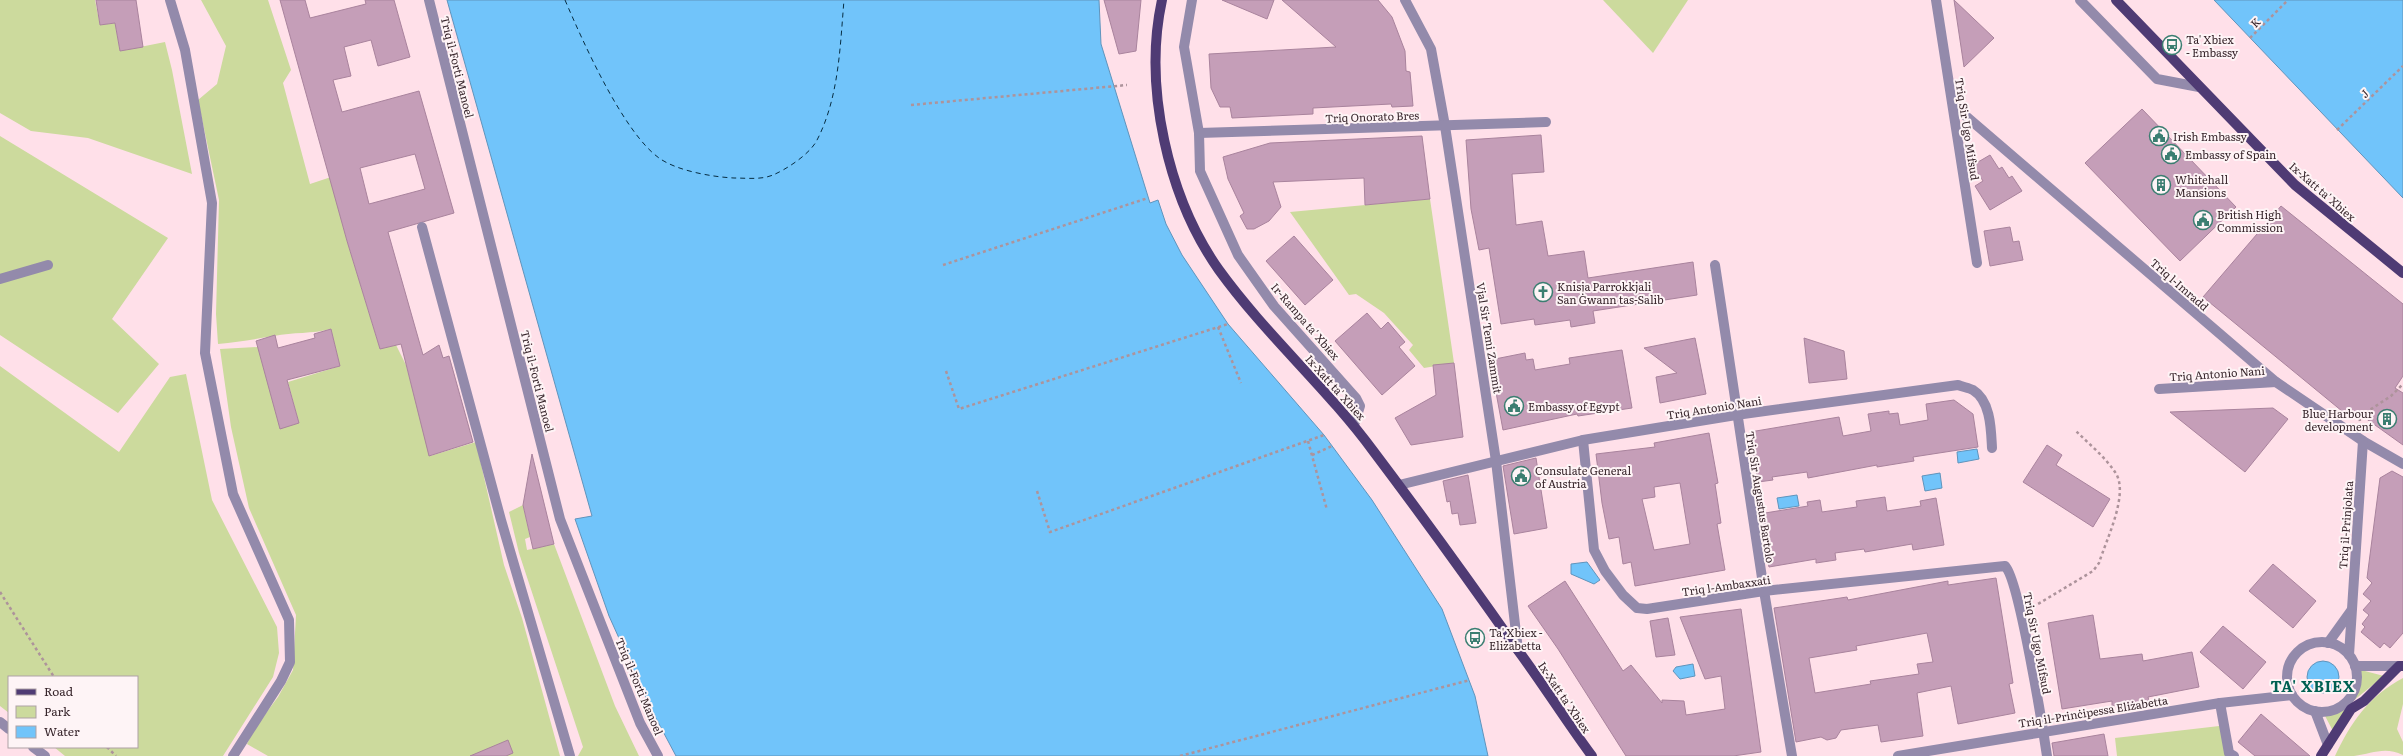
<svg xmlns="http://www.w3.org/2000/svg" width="2403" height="756" font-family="Literata,serif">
<rect width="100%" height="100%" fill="#ffe0e9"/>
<g fill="#ccda9d">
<polygon points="0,0 95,0 100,25 115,23 120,51 165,42 172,70 192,174 88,138 31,131 0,113"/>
<path d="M201,0H268L291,70L283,83L310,184L331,177L347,241L380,349L396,345L406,365L430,456L476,442L504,565L522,618L560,756H268L247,744L254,729L278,697L293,670L296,615L249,508L231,427L220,349L258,347L280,428L299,423L288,382L340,366L331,329C312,334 293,332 274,336C255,339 238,342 218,344L216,314L219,200L198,100L217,84L226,46Z"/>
<polygon points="1603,0 1688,0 1653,53"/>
<polygon points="0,136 168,238 112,319 159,364 118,413 0,335"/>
<polygon points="1430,199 1454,363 1424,368 1409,350 1413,345 1384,313 1356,294 1349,295 1290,212"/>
<polygon points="0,366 119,452 170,377 186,374 212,500 277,627 279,653 273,677 223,756 65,756 54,747 137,747 137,677 9,677 9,713 0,706"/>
<polygon points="523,505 530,537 525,539 527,550 554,544 615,706 639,756 578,756 583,747 519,553 509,512"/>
<path d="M2361,670L2384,676L2353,701L2334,733L2324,714C2350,706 2359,698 2361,670Z"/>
<path d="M2403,678V704L2397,729L2403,742V755C2384,746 2372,754 2354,756C2348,756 2341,756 2335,756C2351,722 2369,696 2403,678Z"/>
<polygon points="2228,725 2232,756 2117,756 2115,738"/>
</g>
<g fill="#71c4fa" stroke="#6094bc">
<polygon points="447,0 1099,0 1101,44 1150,203 1158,200 1166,224 1182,255 1228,324 1324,435 1372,500 1442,609 1475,696 1488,756 676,756 651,709 609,616 575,519 592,516"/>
<polygon points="2214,0 2403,0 2403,198"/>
<polygon points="1977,449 1979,459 1958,463 1957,452"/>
<polygon points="1940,473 1942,488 1925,491 1922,476"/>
<polygon points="1797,495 1799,506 1779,509 1777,498"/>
<polygon points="1587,562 1600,580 1594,584 1571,574 1571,564"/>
<circle cx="2323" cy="677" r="16"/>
<polygon points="1693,664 1695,676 1680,679 1673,671 1676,667"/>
</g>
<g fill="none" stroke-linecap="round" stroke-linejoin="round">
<path stroke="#072d42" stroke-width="1" stroke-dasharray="5 4" stroke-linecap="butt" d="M565,0C583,42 623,132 659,158C677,171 713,177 734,178C747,178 761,180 773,175C787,169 808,155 816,142C839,99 840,47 844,0"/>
</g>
<g fill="#c59eb8" stroke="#a9839d" fill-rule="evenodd">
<polygon points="96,0 136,0 143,47 120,51 115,23 100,25"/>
<path d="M280,0H305L310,18L366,4L365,0H394L410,57L378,66L371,40L344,47L351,76L333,80L342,112L419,91L454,213L388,232L423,355L439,345L443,358L449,356L473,442L429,456L401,344L380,349L347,241ZM415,154L425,189L369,204L360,168Z"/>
<polygon points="1104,0 1141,0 1136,51 1119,54"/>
<polygon points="1222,0 1274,0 1267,19"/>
<polygon points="1282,0 1378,0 1392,17 1405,51 1406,71 1410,72 1413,106 1392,107 1391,104 1313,108 1313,114 1232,118 1230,107 1220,107 1211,88 1209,54 1336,47"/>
<polygon points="1954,0 1994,38 1964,67"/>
<polygon points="2142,109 2236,207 2180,261 2085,163"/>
<polygon points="1541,135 1544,172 1512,174 1516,225 1542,221 1548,256 1584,251 1588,278 1693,262 1697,295 1593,311 1595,323 1571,327 1570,320 1535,325 1534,319 1501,324 1489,248 1479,250 1471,209 1466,140"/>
<polygon points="1422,136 1430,199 1365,205 1364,178 1273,182 1281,207 1269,221 1254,229 1247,229 1240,216 1244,213 1228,179 1223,157 1270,143"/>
<polygon points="1990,155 1999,169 2002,167 2009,178 2012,176 2022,191 1990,210 1975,186 1983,181 1973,165"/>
<polygon points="2281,206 2403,304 2403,376 2395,388 2403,393 2403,445 2361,415 2348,416 2203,297"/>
<polygon points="2010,227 2013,242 2019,241 2023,260 1990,266 1984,231"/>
<polygon points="1294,236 1333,280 1305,305 1266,261"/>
<polygon points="1367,313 1381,329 1388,322 1405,342 1399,347 1415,366 1382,395 1335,341"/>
<polygon points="331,329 340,366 287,380 299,423 280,429 256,341 275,335 278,348 315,338 314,334"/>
<polygon points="1695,338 1706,394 1660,403 1656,377 1677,373 1644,348"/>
<polygon points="1804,338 1844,351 1847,379 1809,383"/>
<polygon points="1622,350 1632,408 1578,416 1577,414 1503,430 1490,360 1525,353 1526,360 1533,359 1535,370 1570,364 1569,358"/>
<polygon points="1454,363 1463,437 1411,445 1395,418 1436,395 1433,365"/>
<polygon points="1954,400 1973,414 1978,447 1913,457 1914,461 1877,467 1877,465 1808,478 1807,472 1772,477 1773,480 1758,482 1750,432 1839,417 1843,436 1871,431 1868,414 1889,411 1889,414 1898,413 1900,425 1928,420 1926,404"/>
<polygon points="2273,408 2288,419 2245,472 2170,412"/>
<path d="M1709,433L1718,483L1715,484L1721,523L1717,524L1725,570L1635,586L1631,562L1623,564L1619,537L1609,539L1602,503L1596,454L1655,447L1654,443ZM1680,483L1690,544L1654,550L1642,499L1655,497L1654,487Z"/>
<polygon points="2047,445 2062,455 2056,465 2110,499 2093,527 2023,482"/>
<polygon points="532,454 554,544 533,549 523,505"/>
<polygon points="1536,458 1547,528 1514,534 1503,466"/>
<polygon points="2392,471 2403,477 2403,633 2390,648 2384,643 2380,648 2361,632 2365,627 2362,624 2369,615 2363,610 2371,601 2363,594 2372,583 2367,578 2380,478"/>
<polygon points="1468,475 1476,523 1460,525 1458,513 1452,514 1450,501 1447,502 1443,481"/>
<polygon points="1885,497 1887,511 1921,506 1920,501 1936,498 1944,545 1913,550 1912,544 1865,552 1864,549 1835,553 1836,560 1816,563 1816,559 1769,567 1759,514 1808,506 1807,502 1820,500 1822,512 1857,507 1856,501"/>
<polygon points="2273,564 2316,601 2293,628 2249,591"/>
<path d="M1996,578L2013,683L2009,684L2015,713L1958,724L1951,686L1917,693L1923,736L1881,742L1878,725L1841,730L1836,738L1827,740L1821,737L1796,742L1774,608L1847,597L1848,600L1948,581V585ZM1927,633L1933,662L1917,664L1919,674L1870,681L1871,684L1815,693L1809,658L1857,650L1856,646Z"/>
<polygon points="1565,581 1623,671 1631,665 1662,703 1662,700 1684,701 1686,715 1725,709 1721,676 1705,679 1680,617 1741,609 1761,752 1733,756 1626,756 1558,649 1528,606"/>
<polygon points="2093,615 2100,659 2142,654 2143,661 2192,652 2199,687 2148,697 2149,701 2112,706 2112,701 2062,709 2048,623"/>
<polygon points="1668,618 1675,655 1656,657 1650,621"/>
<polygon points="2223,626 2266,662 2243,689 2200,652"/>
<polygon points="2261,714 2310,756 2255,756 2238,742"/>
<polygon points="2104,734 2108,756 2054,756 2052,743"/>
<polygon points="508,740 513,753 506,756 470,756"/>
</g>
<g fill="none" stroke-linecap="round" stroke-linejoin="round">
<g stroke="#ad939b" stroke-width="2.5" stroke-dasharray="3 3" stroke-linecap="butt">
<polyline points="2250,38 2288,0"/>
<polyline points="911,105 1127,85"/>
<polyline points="2337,130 2403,66"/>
<polyline points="943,265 1148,198"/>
<polyline points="1218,327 1241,383"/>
<polyline points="946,371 959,409 1228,324"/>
<polyline points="2360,421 2359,417 2391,396 2403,384"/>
<polyline points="1308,441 1327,510"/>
<polyline points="1312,455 1332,446"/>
<polyline points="1037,491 1050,532 1324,435"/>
<polyline points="0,592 54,677"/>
<path d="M2033,607L2093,571L2099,563C2106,540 2130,493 2115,472C2105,457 2089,444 2076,431"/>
<polyline points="107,747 116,756"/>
<polyline points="1180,756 1470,680"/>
</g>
<g stroke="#938aab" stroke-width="10">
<polyline points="170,0 185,50 212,203 205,353 233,494 289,620 290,662 281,681 233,756"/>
<polyline points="429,0 560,519 640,723 658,756"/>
<polyline points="1192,0 1184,47 1199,133 1200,171 1238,255 1274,306 1356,398 1360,406 1354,425"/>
<polyline points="1405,0 1431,49 1445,126 1496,461 1518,650"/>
<polyline points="1936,0 1977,263"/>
<polyline points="2080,0 2157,79 2199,87"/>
<polyline points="1953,105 2276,382 2363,441 2403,464"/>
<polyline points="1199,133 1546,122"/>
<polyline points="422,227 501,520 570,756"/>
<polyline points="1715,265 1764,591 1792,756"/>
<polyline points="0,279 48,265"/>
<polyline points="2159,389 2276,382"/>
<path d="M1583,440L1594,550L1605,571L1623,595L1637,608L1647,609L1764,591L2005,566C2019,579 2043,729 2047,756"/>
<path d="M1399,485L1583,440L1736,415L1958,385C1963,387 1969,388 1973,390C1991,401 1991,430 1992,448"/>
<circle cx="2322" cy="677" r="35"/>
<polyline points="2328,643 2351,611"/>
<polyline points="2349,655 2363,441"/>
<polyline points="2355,666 2399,666"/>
<polyline points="2220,703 2229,753 2234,756"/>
<polyline points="2315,711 2328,745"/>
<polyline points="0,722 9,729"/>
<polyline points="33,747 45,756"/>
<polyline points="1898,756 2220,703 2292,695"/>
</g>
<g stroke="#4f3b74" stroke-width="10">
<path d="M1162,0C1143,87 1168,198 1219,270C1266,335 1327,388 1374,452C1423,517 1470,582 1517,649C1543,684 1566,721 1592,756"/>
<polyline points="2116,0 2295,185 2403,273"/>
<polyline points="2321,756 2351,709 2364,701 2399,666 2403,666"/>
</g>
</g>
<defs>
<symbol id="bus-ring" viewBox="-11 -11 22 22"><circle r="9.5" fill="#fef4f6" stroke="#3b7e71" stroke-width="1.5"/><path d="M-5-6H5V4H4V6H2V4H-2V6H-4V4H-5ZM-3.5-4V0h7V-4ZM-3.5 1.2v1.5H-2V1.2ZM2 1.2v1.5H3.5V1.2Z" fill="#3b7e71"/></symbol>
<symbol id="civic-ring" viewBox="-11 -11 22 22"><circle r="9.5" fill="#fef4f6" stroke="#3b7e71" stroke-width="1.5"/><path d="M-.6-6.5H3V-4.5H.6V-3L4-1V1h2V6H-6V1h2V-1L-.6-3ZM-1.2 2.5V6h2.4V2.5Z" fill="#3b7e71"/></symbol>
<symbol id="building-ring" viewBox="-11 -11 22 22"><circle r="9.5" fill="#fef4f6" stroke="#3b7e71" stroke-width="1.5"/><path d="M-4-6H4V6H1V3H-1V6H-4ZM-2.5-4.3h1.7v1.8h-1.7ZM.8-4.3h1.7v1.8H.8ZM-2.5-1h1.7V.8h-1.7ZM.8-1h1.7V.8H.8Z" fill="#3b7e71"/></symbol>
<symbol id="church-ring" viewBox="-11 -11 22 22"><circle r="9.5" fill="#fef4f6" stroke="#3b7e71" stroke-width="1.5"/><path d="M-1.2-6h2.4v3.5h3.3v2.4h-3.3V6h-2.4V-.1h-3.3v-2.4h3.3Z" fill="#3b7e71"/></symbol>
</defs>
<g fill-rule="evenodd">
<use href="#bus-ring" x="2161" y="34" width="22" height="22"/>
<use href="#civic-ring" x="2148" y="125" width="22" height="22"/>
<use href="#civic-ring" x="2160" y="143" width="22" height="22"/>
<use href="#building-ring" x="2150" y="174" width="22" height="22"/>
<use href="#civic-ring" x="2192" y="209" width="22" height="22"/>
<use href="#church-ring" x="1532" y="281" width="22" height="22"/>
<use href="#civic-ring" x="1503" y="395" width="22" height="22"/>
<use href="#building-ring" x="2376" y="408" width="22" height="22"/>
<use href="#civic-ring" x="1510" y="465" width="22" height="22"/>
<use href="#bus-ring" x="1464" y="627" width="22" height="22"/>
</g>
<g text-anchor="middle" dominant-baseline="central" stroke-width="4" stroke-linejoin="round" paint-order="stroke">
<g font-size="11" fill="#37252b" stroke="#fef4f6">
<text transform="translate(2255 22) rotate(-45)">K</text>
<text transform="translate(458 67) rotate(76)">Triq il-Forti Manoel</text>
<text transform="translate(2364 93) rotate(-44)">J</text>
<text transform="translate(1372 116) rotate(-2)">Triq Onorato Bres</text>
<text transform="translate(1968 129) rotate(81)">Triq Sir Ugo Mifsud</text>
<text transform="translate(2323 191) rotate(41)">Ix-Xatt ta' Xbiex</text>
<text transform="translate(2180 284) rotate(41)">Triq l-Imradd</text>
<text transform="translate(1306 321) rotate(49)">Ir-Rampa ta' Xbiex</text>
<text transform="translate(1490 338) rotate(81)">Vjal Sir Temi Zammit</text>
<text transform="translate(2217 373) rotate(-4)">Triq Antonio Nani</text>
<text transform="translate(538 381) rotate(76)">Triq il-Forti Manoel</text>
<text transform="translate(1336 387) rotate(48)">Ix-Xatt ta' Xbiex</text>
<text transform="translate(1714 407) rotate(-9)">Triq Antonio Nani</text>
<text transform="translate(1761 497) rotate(81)">Triq Sir Augustus Bartolo</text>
<text transform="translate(2345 525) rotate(-86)">Triq il-Prinjolata</text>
<text transform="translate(1726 585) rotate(-8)">Triq l-Ambaxxati</text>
<text transform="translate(2038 643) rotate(79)">Triq Sir Ugo Mifsud</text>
<text transform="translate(640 686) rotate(67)">Triq il-Forti Manoel</text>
<text transform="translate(1565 697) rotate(56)">Ix-Xatt ta' Xbiex</text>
<text transform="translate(2093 711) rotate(-9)">Triq il-Prinċipessa Eliżabetta</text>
</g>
<g font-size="11" fill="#37252b" stroke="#fef4f6" text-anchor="start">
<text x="2186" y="39">Ta' Xbiex<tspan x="2186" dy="13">- Embassy</tspan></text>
<text x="2173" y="136">Irish Embassy</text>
<text x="2185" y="154">Embassy of Spain</text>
<text x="2175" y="179">Whitehall<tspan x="2175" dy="13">Mansions</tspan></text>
<text x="2217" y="214">British High<tspan x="2217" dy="13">Commission</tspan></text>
<text x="1557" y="286">Knisja Parrokkjali<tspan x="1557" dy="13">San Ġwann tas-Salib</tspan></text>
<text x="1528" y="406">Embassy of Egypt</text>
<text x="2373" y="413" text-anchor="end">Blue Harbour<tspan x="2373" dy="13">development</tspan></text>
<text x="1535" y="470">Consulate General<tspan x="1535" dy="13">of Austria</tspan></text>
<text x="1489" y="632">Ta' Xbiex -<tspan x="1489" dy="13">Eliżabetta</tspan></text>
</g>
<g font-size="15" font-weight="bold" letter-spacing="1" fill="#006052" stroke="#fef4f6">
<text x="2313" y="685">TA' XBIEX</text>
</g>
</g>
<rect x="8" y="676" width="130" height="72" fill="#fef4f6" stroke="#aea1a5"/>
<rect x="16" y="689" width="20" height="6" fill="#4f3b74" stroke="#aea1a5"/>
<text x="44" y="696" font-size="12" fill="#37252b">Road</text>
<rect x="16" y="706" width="20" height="12" fill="#ccda9d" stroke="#aea1a5"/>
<text x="44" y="716" font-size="12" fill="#37252b">Park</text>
<rect x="16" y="726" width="20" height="12" fill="#71c4fa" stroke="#aea1a5"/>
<text x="44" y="736" font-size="12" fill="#37252b">Water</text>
</svg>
